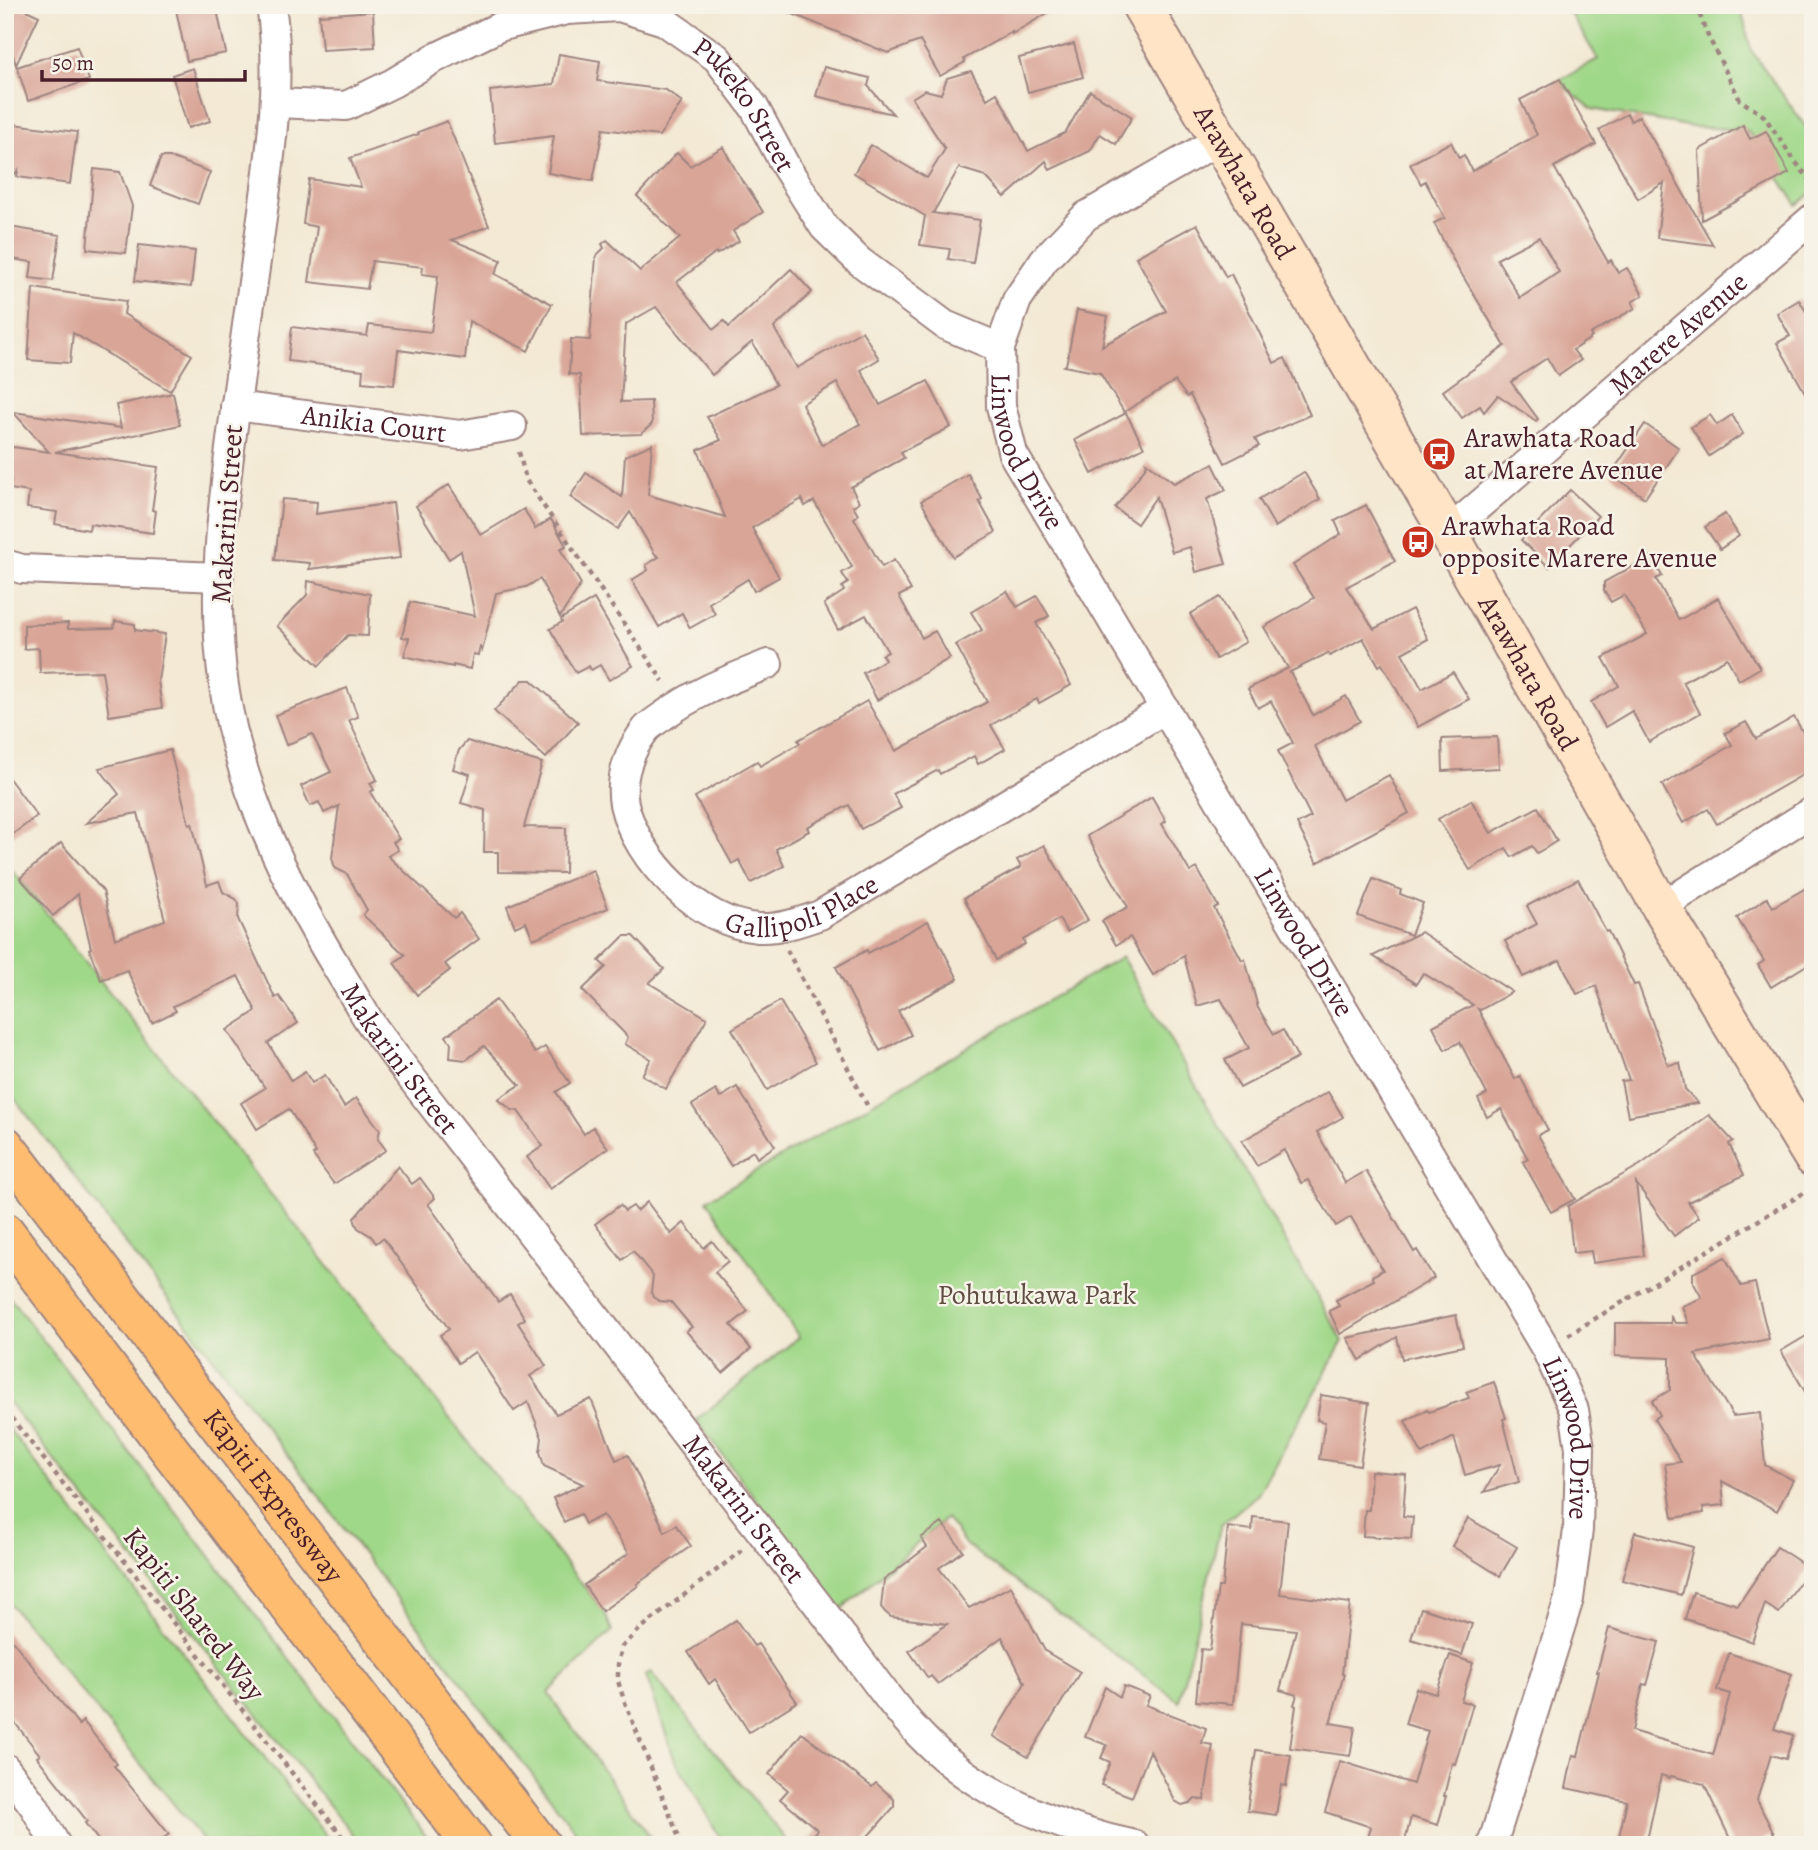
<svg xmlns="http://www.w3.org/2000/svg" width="1818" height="1850" font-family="Alegreya,serif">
<rect width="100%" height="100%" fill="#f7f3e8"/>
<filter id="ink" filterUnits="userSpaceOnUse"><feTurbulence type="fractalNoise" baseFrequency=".0143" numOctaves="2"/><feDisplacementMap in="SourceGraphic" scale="14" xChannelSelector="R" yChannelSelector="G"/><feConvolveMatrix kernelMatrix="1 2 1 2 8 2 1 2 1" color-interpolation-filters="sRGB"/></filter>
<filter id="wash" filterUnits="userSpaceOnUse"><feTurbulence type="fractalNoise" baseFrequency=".00686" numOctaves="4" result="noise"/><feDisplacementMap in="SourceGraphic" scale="28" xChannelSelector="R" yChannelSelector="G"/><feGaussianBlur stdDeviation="1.57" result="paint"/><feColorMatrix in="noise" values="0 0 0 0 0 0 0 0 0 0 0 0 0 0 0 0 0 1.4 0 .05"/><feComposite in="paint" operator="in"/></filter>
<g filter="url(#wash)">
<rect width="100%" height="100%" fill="#f3e9d4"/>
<g fill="#a0d889" stroke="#757c5a" stroke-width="2">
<polygon points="1565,5 1740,5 1751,50 1813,137 1813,192 1797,205 1747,130 1693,127 1592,109 1558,81 1598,59"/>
<polygon points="5,861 605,1613 612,1631 548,1693 656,1845 586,1845 5,1086"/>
<polygon points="1122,957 1343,1341 1258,1494 1221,1525 1179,1701 966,1545 946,1518 840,1610 696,1420 799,1337 707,1200"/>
<polygon points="5,1291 433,1845 361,1845 5,1398"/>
<polygon points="5,1424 333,1845 207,1845 5,1598"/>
<polygon points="651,1672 790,1845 724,1845 674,1758 646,1675"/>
</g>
<g id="blocks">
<g fill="#d9a597" fill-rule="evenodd">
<polygon points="5,5 16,5 39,16 16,65 9,43 5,42"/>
<polygon points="175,5 216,5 226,53 187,61"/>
<polygon points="1061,5 1012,34 1012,32 964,59 965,62 940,76 920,41 888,53 773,6"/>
<polygon points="373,11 375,47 322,50 319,15"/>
<polygon points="1074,44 1083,77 1028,92 1019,58"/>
<polygon points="77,47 89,80 28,101 17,67"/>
<polygon points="559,54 600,61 597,81 666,90 682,102 659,136 603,129 593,181 548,173 554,136 495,143 490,91 554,84"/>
<polygon points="824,67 870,78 868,86 893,114 816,96"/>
<polygon points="193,68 210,121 188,128 172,75"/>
<polygon points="971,71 987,99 997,93 1028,151 1065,133 1090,91 1132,117 1116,144 1100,134 1090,151 1050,170 1046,161 1005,197 985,176 959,168 933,213 980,220 973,263 948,259 950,249 920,245 925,216 854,173 871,145 927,178 945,149 912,98 925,90 941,94 947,78"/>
<path d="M1560,79L1596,144L1554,167L1608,262L1611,260L1618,273L1627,268L1643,295L1632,302L1635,308L1590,334L1592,337L1573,350L1581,360L1558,376L1547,358L1511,382L1538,419L1536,421L1498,395L1484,412L1480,406L1462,418L1443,391L1505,346L1461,273H1460L1434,223L1445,218L1425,181L1421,184L1410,164L1451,142L1459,158L1464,155L1472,171L1537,135L1520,100ZM1539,237L1559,272L1520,298L1497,259Z"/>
<polygon points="1627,114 1631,121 1639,116 1713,245 1657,238 1664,183 1638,199 1599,130"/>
<polygon points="447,121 489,226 452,240 501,260 495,274 552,304 528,351 469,321 465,359 398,350 394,385 362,382 363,370 288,361 292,327 367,336 369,325 431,332 438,276 422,274 423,267 372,261 367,289 309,282 317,227 303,224 309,179 361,187 350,158 419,134 418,132"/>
<polygon points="5,123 77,132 70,184 17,177 18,170 5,185"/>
<polygon points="1743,125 1750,139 1766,131 1789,173 1702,220 1699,150"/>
<path d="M723,147L743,183L744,182L763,212L733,231L739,241L717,254L716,252L677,282L714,329L724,321L729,327L791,269L812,292L774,328L797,368L862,331L879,359L861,370L880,405L928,381L951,427L901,452L904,458L851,487L859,502L853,506L858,515L854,518L882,567L894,560L911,590L899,596L922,638L935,631L950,658L877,700L863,673L885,660L882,655L888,652L866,615L838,630L824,604L844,591L842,587L848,583L842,573L852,567L814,501L805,506L802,499L752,528L779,577L754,591L748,579L709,603L715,614L690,628L682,613L659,627L632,580L648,570L646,565L659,557L655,554L630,512L618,529L570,497L586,473L622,497L625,456L652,444L648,495L725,517L698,450L721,440L707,417L776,385L752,342L712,375L656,307L626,324L621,402L651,401L652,424L641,434L583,436L580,375L569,374L571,339L590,340L596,256L604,248L602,244L607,240L640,271L680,238L637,196L677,153L690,166ZM837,383L860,424L822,445L802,404Z"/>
<polygon points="161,157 170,157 210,172 198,204 150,186"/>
<polygon points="94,169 120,172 132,206 126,253 87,249"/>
<polygon points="1197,224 1226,277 1231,274 1274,363 1285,358 1310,415 1255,439 1259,446 1225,463 1190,395 1187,397 1175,381 1124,412 1100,373 1064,366 1066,365 1077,310 1108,316 1102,346 1166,311 1136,257"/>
<polygon points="9,227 60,235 53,281 30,278 32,262 5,258"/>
<polygon points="139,245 195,251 191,287 135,281"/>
<polygon points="33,288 126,301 124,314 192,355 170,391 73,333 70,363 28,360"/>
<polygon points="1799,300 1813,323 1813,407 1777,343 1790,336 1777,313"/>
<polygon points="173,393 180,425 55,452 158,467 152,510 156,511 153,533 90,524 89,530 55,524 57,512 27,508 29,492 10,489 11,480 5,479 5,446 49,452 13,412 121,428 116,405"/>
<polygon points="1126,413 1144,447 1092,474 1075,440"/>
<polygon points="1710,415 1717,425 1732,415 1743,434 1709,456 1691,427"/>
<polygon points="1645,424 1679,448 1645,498 1611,474"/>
<polygon points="1146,462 1174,483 1213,464 1226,490 1207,499 1226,564 1196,572 1190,547 1172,552 1156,497 1137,524 1115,508 1147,465"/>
<polygon points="1304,472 1320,499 1275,527 1259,499"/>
<polygon points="968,474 982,499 979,501 996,532 953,557 921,501"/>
<polygon points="449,485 481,535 524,509 535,529 551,519 566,546 560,549 581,584 560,617 540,579 526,587 496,593 482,651 480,647 478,655 473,654 470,669 453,665 453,667 404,656 409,638 402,637 410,602 475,616 461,551 449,559 416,506"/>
<polygon points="1570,490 1598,516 1549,567 1521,540"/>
<polygon points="282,499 317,502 316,514 393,503 400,558 309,569 310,563 275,560"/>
<polygon points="1366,505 1395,561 1346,587 1374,629 1412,609 1428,639 1402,653 1422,689 1453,672 1469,699 1418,727 1382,664 1379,666 1363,638 1330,656 1328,653 1290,672 1313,715 1346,696 1360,721 1315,746 1342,800 1389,775 1409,813 1317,863 1297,824 1311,817 1278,751 1293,743 1271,701 1258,708 1248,689 1288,668 1264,627 1314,598 1293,565 1341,534 1335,521"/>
<polygon points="1725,514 1739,536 1720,549 1705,527"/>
<polygon points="1651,556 1662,576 1656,579 1679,620 1718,598 1760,668 1739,680 1727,658 1683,682 1700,713 1649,742 1632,711 1605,727 1591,702 1619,686 1603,658 1647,634 1624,595 1611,602 1604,591 1604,582"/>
<polygon points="308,581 370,594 368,636 348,635 319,666 277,626 307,595"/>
<polygon points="1007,591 1017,607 1037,596 1049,616 1036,623 1071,685 1039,703 1037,699 991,725 1005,749 978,764 974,756 940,774 938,770 893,794 901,808 861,829 849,805 807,827 809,831 776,849 784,866 751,883 739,860 732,864 695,797 757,761 760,766 800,743 798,740 867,701 896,751 987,702 956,645 982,630 971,612"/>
<polygon points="1220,597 1246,642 1216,659 1190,614"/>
<polygon points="594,599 633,666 609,680 600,665 591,670 589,666 576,673 550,629 562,622 561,619"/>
<polygon points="115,621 135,624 135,630 165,634 158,681 162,708 109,716 102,671 40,673 39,648 24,649 24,625 68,623 68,629 114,628"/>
<polygon points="523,680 531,680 578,722 546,758 494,711"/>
<polygon points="347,688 358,717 349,720 377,780 370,783 374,790 370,792 399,839 393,842 398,850 388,856 454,918 460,913 479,939 445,964 450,970 417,995 394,963 405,955 363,915 367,910 347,874 335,868 332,858 339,806 324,813 319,802 310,806 301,786 331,772 312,734 286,745 275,715"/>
<polygon points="1794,717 1813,749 1813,769 1717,824 1708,809 1683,823 1662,785 1732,745 1725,733 1746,722 1756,739"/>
<polygon points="1497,737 1499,768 1443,771 1442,739"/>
<polygon points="467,741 542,763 524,827 566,828 565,873 498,872 498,852 484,852 485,810 461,803 470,774 453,769 459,750"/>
<polygon points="170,750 189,824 192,823 207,885 219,881 223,892 236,899 239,904 238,919 275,998 279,996 298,1023 268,1043 291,1081 305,1072 312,1083 325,1075 344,1107 356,1098 380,1130 378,1139 386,1150 334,1184 313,1155 316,1153 289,1109 257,1129 241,1103 265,1088 227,1030 256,1011 238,976 173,1006 176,1011 152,1023 127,970 101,980 89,949 91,948 78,894 53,916 20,878 61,843 103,891 115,939 165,920 138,813 86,823 119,794 99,768"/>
<polygon points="5,773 37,816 5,840"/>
<polygon points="1152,797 1166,821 1162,824 1190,872 1197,868 1218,906 1214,908 1242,960 1245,959 1258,1008 1274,1034 1283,1030 1298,1058 1240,1088 1225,1060 1249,1048 1221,999 1197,1006 1184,956 1153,975 1130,937 1116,945 1102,921 1128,907 1087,836"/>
<polygon points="1471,800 1491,833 1538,807 1557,841 1537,853 1532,846 1512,857 1506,848 1470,870 1438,819"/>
<polygon points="1044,845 1088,920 1067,932 1059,919 1023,940 1025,944 996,960 964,898 1021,867 1017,860"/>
<polygon points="593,870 608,908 533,939 526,922 515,927 507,906"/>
<polygon points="1373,879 1401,890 1400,894 1423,903 1411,935 1358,916"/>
<polygon points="1578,879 1606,932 1608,931 1634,985 1638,984 1668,1065 1680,1063 1685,1089 1698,1103 1628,1116 1621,1081 1629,1080 1596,986 1577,994 1560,960 1523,977 1505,941 1537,924 1527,906"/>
<polygon points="1813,884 1813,961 1771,987 1758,965 1764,961 1737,918 1767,898 1773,907"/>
<polygon points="928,921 958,979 898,1011 911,1035 880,1051 836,967 867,950 868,953"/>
<polygon points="1421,932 1512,992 1480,1010 1478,1009 1515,1079 1520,1076 1548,1130 1538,1135 1575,1199 1551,1212 1523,1162 1528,1159 1501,1109 1487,1117 1478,1099 1487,1094 1460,1042 1445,1050 1433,1026 1473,1005 1423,973 1416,984 1373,956"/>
<polygon points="624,936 633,936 664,969 649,983 707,1018 666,1089 642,1075 651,1059 625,1044 628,1037 582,990 606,967 599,961"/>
<polygon points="496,1000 535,1053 545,1047 570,1083 556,1092 584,1134 593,1127 608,1148 550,1189 527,1157 543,1146 518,1111 512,1110 498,1099 520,1085 484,1046 466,1060 450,1058 451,1043 446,1036"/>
<polygon points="780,1001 816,1062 767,1090 732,1029"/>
<polygon points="737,1087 775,1146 757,1158 753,1151 731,1166 692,1105 716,1090 720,1098"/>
<polygon points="1328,1092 1343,1117 1317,1132 1345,1183 1366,1171 1414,1252 1417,1250 1434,1278 1340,1334 1329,1311 1339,1306 1336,1300 1374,1280 1372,1276 1383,1270 1351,1217 1336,1226 1308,1180 1301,1183 1284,1150 1257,1166 1242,1141"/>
<polygon points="1709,1115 1733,1141 1729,1144 1744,1175 1688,1202 1699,1217 1674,1236 1636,1183 1644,1256 1593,1263 1591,1251 1573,1253 1568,1206 1640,1165"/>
<polygon points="398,1166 412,1184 420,1178 435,1198 428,1204 498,1302 510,1294 525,1319 518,1323 546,1366 530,1376 556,1414 591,1399 616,1460 628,1455 665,1532 676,1525 691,1546 637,1584 638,1586 602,1611 584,1585 629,1553 603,1515 585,1524 580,1514 564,1522 553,1498 583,1484 544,1466 540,1452 542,1438 528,1402 514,1411 475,1352 458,1363 440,1335 449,1329 383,1238 376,1243 371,1236 358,1228 356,1224 354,1218 357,1215"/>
<polygon points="647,1202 671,1234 684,1223 704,1248 712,1241 728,1261 715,1272 748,1311 731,1325 751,1349 723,1373 686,1331 692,1327 671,1302 659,1301 653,1297 651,1292 653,1276 633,1251 622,1260 595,1224 620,1205 625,1211 633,1206 637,1211"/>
<polygon points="1725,1257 1741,1286 1755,1283 1769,1339 1695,1354 1733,1416 1760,1413 1765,1465 1793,1480 1777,1511 1722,1481 1724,1505 1703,1507 1704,1513 1673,1518 1665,1464 1681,1462 1654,1419 1660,1415 1652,1401 1670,1390 1670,1358 1615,1356 1615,1323 1671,1323 1671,1317 1675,1323 1688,1323 1682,1306 1702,1298 1693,1282 1693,1273"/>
<polygon points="1456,1315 1463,1346 1402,1359 1397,1337 1360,1360 1347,1338"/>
<polygon points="1813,1332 1813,1405 1781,1351"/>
<polygon points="1494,1382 1506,1418 1503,1419 1519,1482 1484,1492 1500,1465 1465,1475 1454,1437 1422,1454 1405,1421 1427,1410 1429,1412 1469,1398 1466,1392"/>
<polygon points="1321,1395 1369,1403 1360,1465 1319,1459 1325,1422 1317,1420"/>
<polygon points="1371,1471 1406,1474 1403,1516 1413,1517 1411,1539 1363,1536 1365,1510 1369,1510"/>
<polygon points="1253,1517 1288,1521 1280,1594 1350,1603 1342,1674 1344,1674 1330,1723 1355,1727 1350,1756 1290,1748 1296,1706 1294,1705 1297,1695 1280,1690 1296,1630 1241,1624 1233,1704 1196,1701 1201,1649 1210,1650 1218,1587 1222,1587 1228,1527 1252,1530"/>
<polygon points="1468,1518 1517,1547 1500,1576 1452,1546"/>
<polygon points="942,1523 963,1551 939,1568 969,1608 1011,1586 1045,1651 1080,1672 1028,1757 993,1736 1025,1683 1002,1637 938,1684 931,1676 928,1678 909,1651 947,1624 891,1617 885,1612 881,1607 884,1580 927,1547 921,1538"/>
<polygon points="1635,1532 1693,1547 1681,1595 1622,1580"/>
<polygon points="1777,1547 1809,1568 1779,1613 1765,1604 1752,1642 1727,1633 1727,1632 1685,1619 1693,1592 1738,1605"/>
<polygon points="1421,1608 1472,1624 1462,1655 1411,1639"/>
<polygon points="736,1620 754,1646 758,1644 797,1702 749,1732 715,1679 709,1684 688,1652"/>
<polygon points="1609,1628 1659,1642 1647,1685 1643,1684 1632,1731 1713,1755 1730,1694 1717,1690 1729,1653 1792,1674 1774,1729 1793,1735 1786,1759 1771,1755 1757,1800 1774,1834 1751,1845 1733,1845 1704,1784 1671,1776 1670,1778 1661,1775 1646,1845 1617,1845 1627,1801 1566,1788 1573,1755 1578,1756 1599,1672 1597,1672"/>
<polygon points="5,1631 79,1725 83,1721 117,1764 114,1766 169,1834 155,1845 102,1845 85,1823 87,1821 37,1757 40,1755 5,1710"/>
<polygon points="1450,1655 1473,1663 1461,1701 1473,1704 1455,1764 1452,1763 1444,1796 1446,1796 1438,1825 1411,1817 1404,1845 1366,1845 1371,1827 1325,1812 1340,1761 1413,1784 1428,1731 1405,1724 1416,1688 1436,1694"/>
<polygon points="1124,1686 1150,1696 1146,1705 1206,1728 1202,1743 1213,1745 1204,1800 1194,1799 1190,1803 1182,1805 1175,1801 1150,1751 1132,1797 1101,1785 1110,1762 1101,1758 1107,1745 1085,1737 1105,1687 1120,1697"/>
<polygon points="802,1733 872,1787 876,1783 894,1799 894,1807 860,1845 804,1845 818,1830 780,1799 788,1790 769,1774"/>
<polygon points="1256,1750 1291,1755 1286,1786 1281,1785 1276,1815 1247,1811"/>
</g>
</g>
</g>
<g filter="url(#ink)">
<use href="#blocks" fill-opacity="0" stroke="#9e8480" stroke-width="2"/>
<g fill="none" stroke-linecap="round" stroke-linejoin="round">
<defs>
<g id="street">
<path id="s1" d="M271,5C282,79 271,152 261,225C251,295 241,364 232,433C221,517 211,602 224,686C239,788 286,884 339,971C351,990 361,1010 374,1028C411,1079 450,1127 488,1177C556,1265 623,1352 690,1440C742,1507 794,1574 846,1641C872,1676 898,1714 929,1744C983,1797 1063,1830 1135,1845"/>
<path id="s2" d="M276,103L346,106L393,83L433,59L499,27L567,10L619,7L664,21L717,58L754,107L786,167L824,227L859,261L945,325L1000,348"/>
<path id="s3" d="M1219,140L1086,216L1044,260L1017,300L1000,348L1001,406L1013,454L1546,1349L1574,1410L1580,1448L1578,1530L1569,1599L1492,1845"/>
<path id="s4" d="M235,406L460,435L512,426"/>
<path id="s5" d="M1448,532L1813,218"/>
<polyline points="5,564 22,569 219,577"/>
<path id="s6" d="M768,664C729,680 697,691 663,716C657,720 651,724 646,729C630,749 619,777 624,804C636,859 700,924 758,928C780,929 800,922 820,915L1165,709"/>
<polyline points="1661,907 1813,811"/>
<polyline points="5,1768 34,1806 56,1845"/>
</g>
<g id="secondary">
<path id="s7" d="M1141,5L1448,532L1661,907L1813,1157"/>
</g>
<g id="highway">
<path id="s8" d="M5,1146L541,1845"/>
<polyline points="5,1232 127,1394 472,1845"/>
</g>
</defs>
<use href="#street" stroke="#9e8480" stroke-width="32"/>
<use href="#secondary" stroke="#9e8480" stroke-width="42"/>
<use href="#highway" stroke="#9e8480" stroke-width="42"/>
<g stroke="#9e8480" stroke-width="4.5" stroke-dasharray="5 5" stroke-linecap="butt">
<polyline points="1696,5 1707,34 1740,100 1764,116 1794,160 1813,184"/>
<polyline points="519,452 526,480 663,681"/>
<polyline points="787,950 867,1105"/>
<polyline points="1568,1335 1812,1188"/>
<polyline points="5,1410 349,1845"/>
<polyline points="682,1845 624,1700 618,1681 618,1664 622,1647 640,1629 744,1549"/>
</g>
<use href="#street" stroke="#fff" stroke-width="28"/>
<use href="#secondary" stroke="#ffe4c6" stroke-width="38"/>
<use href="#highway" stroke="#febc70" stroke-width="38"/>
</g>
</g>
<defs>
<symbol id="bus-disc" viewBox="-11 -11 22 22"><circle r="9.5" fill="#c8321e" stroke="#f7f3e8"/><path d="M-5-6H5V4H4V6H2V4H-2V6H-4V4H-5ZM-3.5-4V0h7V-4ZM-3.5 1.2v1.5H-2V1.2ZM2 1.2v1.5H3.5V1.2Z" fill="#fff"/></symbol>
</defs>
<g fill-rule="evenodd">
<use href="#bus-disc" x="1420" y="435" width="38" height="38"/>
<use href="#bus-disc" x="1399" y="523" width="38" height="38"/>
</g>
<g text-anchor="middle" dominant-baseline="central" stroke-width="5" stroke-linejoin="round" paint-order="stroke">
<g font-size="28" fill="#4a1f2b" stroke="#f7f3e8">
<text stroke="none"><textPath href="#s2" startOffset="530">Pukeko Street</textPath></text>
<text stroke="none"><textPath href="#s7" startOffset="205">Arawhata Road</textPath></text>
<text stroke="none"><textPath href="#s5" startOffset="304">Marere Avenue</textPath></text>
<text stroke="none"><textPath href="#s4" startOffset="140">Anikia Court</textPath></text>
<text stroke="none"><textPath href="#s3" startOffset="422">Linwood Drive</textPath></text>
<text transform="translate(227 514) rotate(-86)">Makarini Street</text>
<text stroke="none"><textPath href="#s7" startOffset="772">Arawhata Road</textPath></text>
<text stroke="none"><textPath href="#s6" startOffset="460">Gallipoli Place</textPath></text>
<text stroke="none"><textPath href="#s3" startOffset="989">Linwood Drive</textPath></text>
<text stroke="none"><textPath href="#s1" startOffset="1101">Makarini Street</textPath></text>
<text stroke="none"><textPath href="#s3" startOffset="1556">Linwood Drive</textPath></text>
<text stroke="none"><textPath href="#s8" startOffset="441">Kāpiti Expressway</textPath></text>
<text stroke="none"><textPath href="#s1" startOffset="1668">Makarini Street</textPath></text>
<text transform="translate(194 1614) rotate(52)">Kapiti Shared Way</text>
</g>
<g font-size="28" fill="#4a1f2b" stroke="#f7f3e8" text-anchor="start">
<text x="1464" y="438">Arawhata Road<tspan x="1464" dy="32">at Marere Avenue</tspan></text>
<text x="1442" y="526">Arawhata Road<tspan x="1442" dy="32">opposite Marere Avenue</tspan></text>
</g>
<g font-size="28" fill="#604d42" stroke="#f7f3e8">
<text x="1037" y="1295">Pohutukawa Park</text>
</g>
</g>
<rect width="1818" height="1850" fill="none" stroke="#f7f3e8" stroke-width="28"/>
<path d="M42 70v10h203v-10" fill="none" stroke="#4a1f2b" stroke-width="3.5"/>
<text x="52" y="70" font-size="21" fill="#4a1f2b" stroke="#f7f3e8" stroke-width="5" paint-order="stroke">50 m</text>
</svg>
